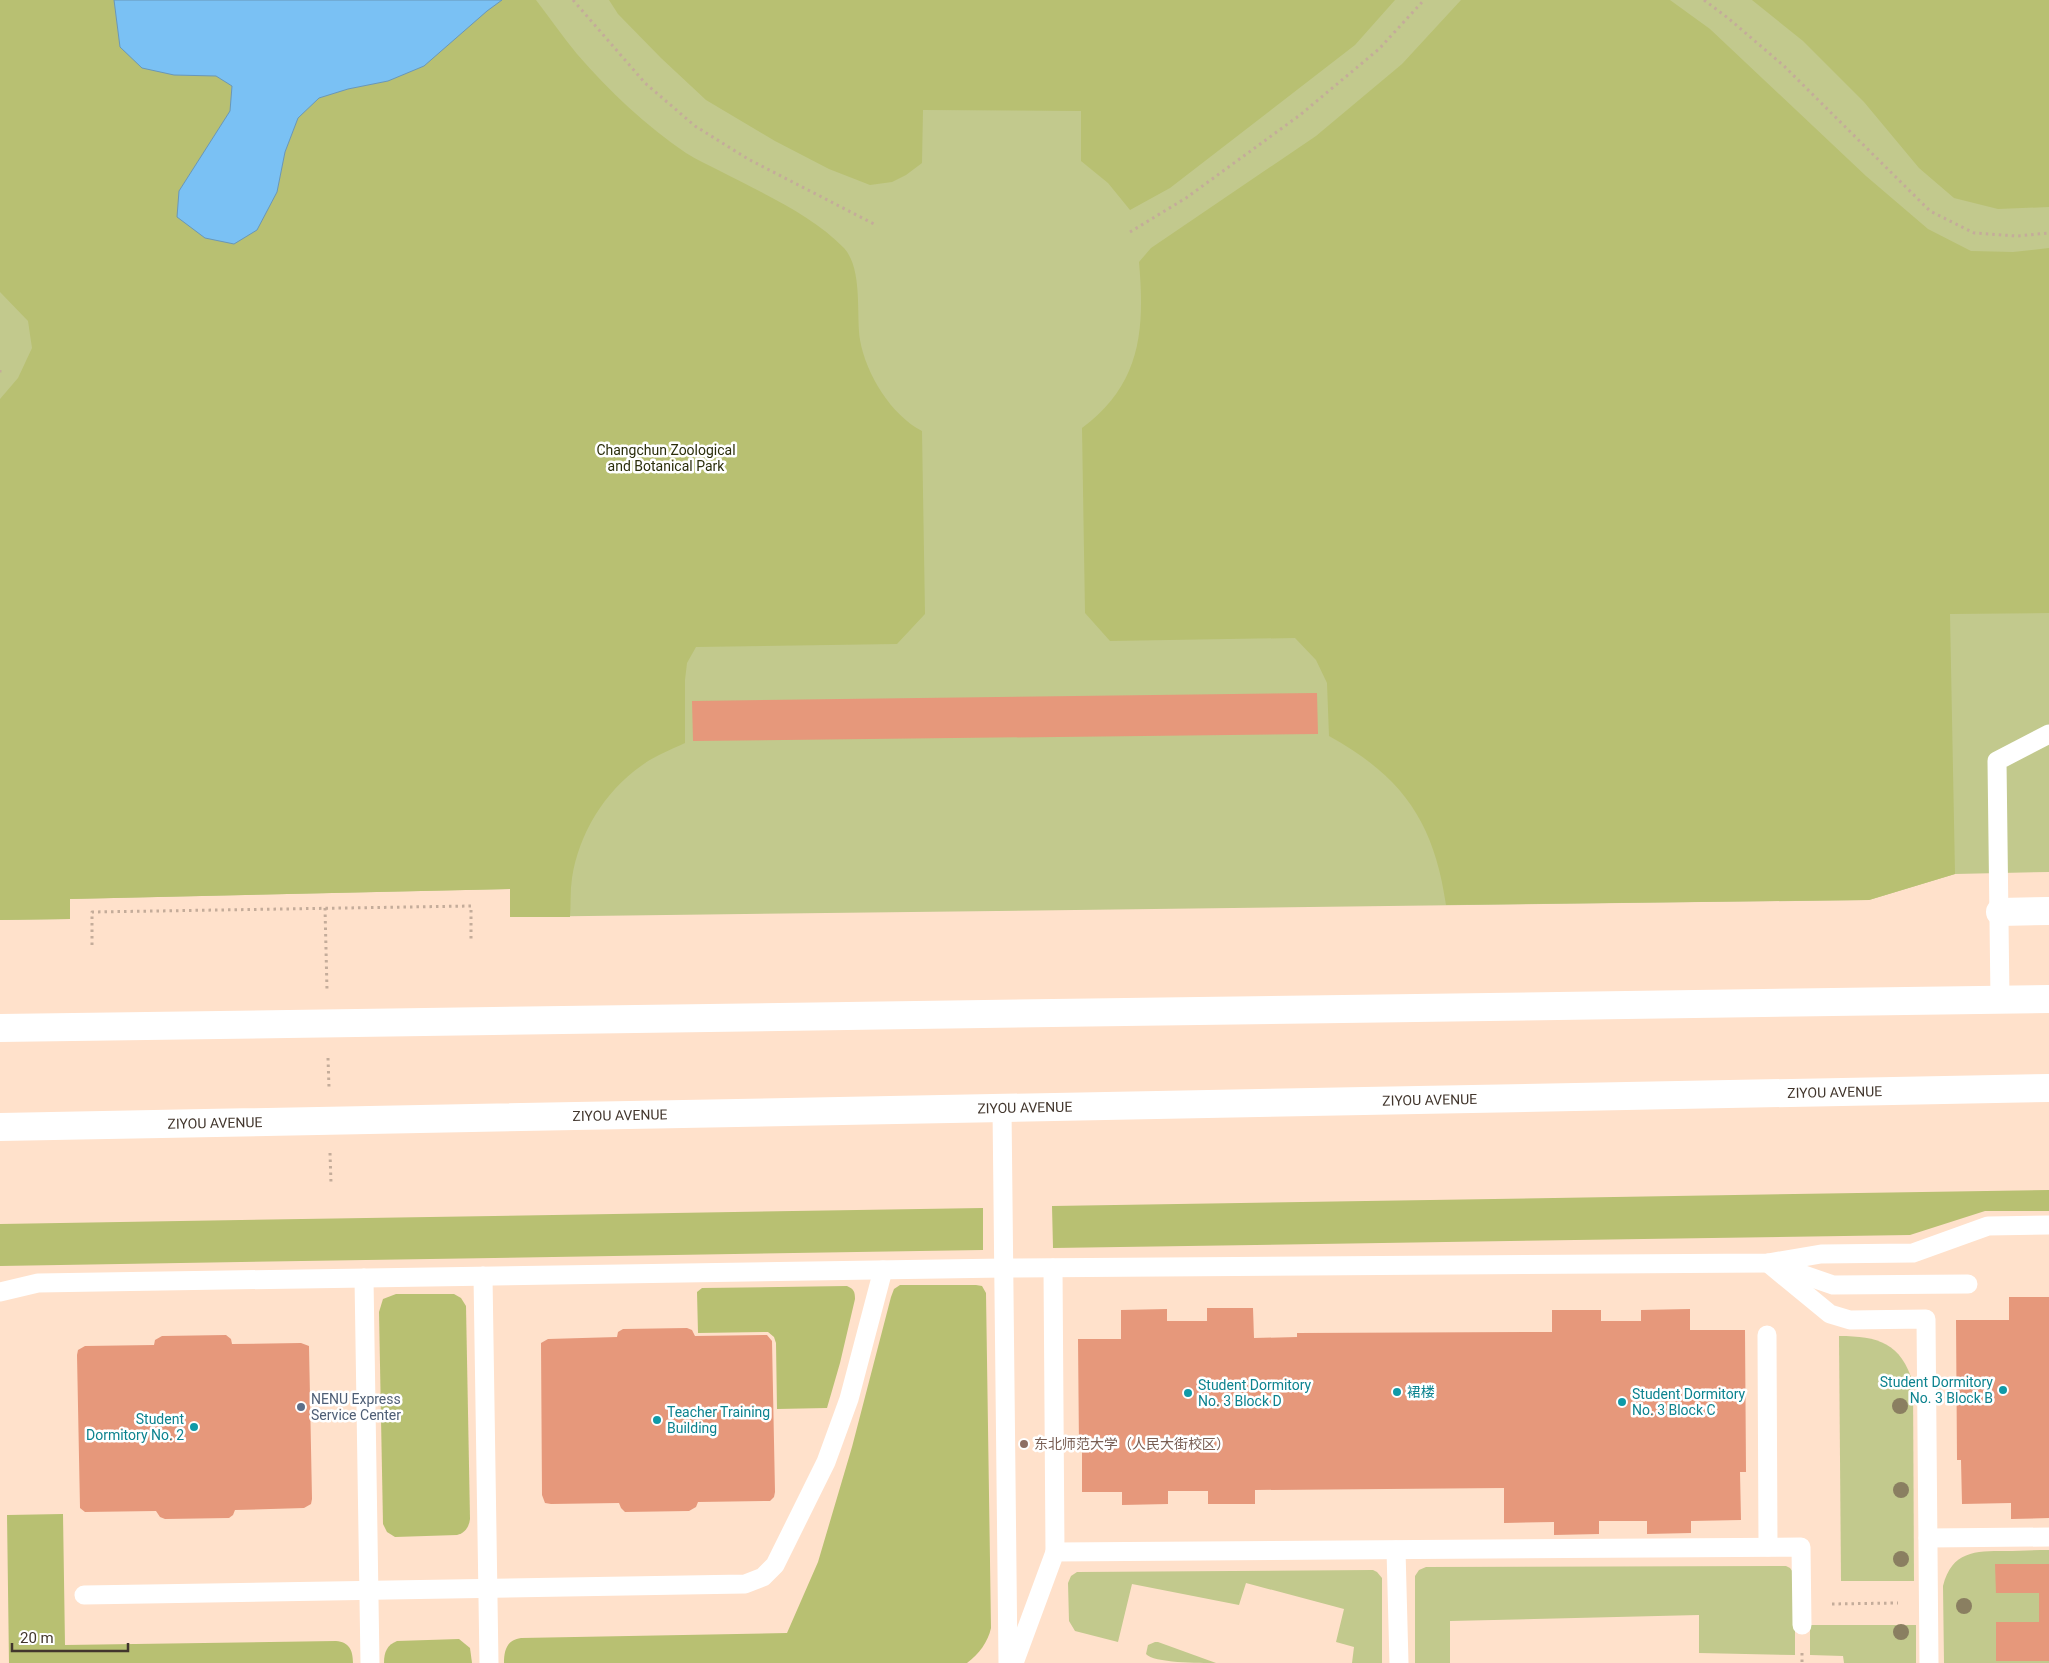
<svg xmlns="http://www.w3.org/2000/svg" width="2049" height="1663" font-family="Roboto,'Noto Sans SC',sans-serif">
<rect width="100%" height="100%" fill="#ffe1cb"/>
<g fill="#c2c98d">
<polygon points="0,0 2049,0 2049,872 1955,874 1869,900 510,917 510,889 70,899 70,919 0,920"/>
<path d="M1839,1336C1878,1336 1901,1343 1913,1383L1914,1581H1841Z"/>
<path d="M2049,1550V1663H1944L1943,1586C1952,1551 1975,1551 2005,1551C2020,1551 2034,1550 2049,1550Z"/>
<polygon points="1786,1566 1790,1568 1795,1575 1795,1655 1699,1653 1699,1615 1450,1621 1450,1663 1415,1663 1415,1576 1419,1570 1426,1567"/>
<polygon points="1373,1570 1377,1572 1382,1578 1382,1663 1352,1663 1354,1647 1336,1642 1344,1609 1246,1583 1239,1605 1132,1584 1118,1642 1075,1631 1069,1621 1068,1583 1071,1576 1077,1572"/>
<polygon points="1810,1625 1916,1625 1916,1663 1844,1663 1843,1656 1810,1655"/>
<path d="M1155,1642H1158L1216,1663C1200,1663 1153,1663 1146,1654L1148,1645Z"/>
</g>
<g fill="#b8c072">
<path d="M0,0H114L120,47L174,75L216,76L232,86L230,111L179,191L277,192L285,152L298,118L319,98L348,89L388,81L424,66L487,10L502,0H536C550,18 563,37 577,54C609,91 646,126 686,153C697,160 709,165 720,171C762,193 811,214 844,248C863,269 856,314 860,340C866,374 891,415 922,431L925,614L897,644L696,647L687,663L685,680V743C670,750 654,756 641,766C604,792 579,834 572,878C570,891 571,904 570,917H510V889L70,899V919L0,920V399L18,378L32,348L28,321L0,292Z"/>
<polygon points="609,0 1395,0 1355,45 1170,188 1130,210 1108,183 1081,161 1081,111 923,110 922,163 906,175 892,182 870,185 829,169 775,141 706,100 661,58 618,14"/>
<path d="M1461,0H1670L1710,29L1866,176L1928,229L1971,251L2013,252L2049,248V613L1950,614L1955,874L1869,900L1446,905C1434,822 1403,777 1329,736L1327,683L1316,660L1295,638L1110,641L1085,613L1082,428C1141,384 1145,330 1139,262L1151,248L1316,136L1402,64Z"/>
<polygon points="1752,0 2049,0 2049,207 1998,209 1954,198 1919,168 1864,102 1803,41"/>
<polygon points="2049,1190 2049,1211 1985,1211 1910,1235 1053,1248 1052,1206"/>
<polygon points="983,1208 983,1250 0,1266 0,1224"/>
<path d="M900,1285H976L982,1286L986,1293L991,1628C988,1642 979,1654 967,1663H504C504,1650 507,1640 521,1638L787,1633L818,1562L852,1447L891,1297L894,1289Z"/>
<path d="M847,1286C854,1289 855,1292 855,1299L840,1363L827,1408L777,1409L776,1343L774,1337L768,1332L698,1333L697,1292L702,1288Z"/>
<path d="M396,1294H454L461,1298L466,1306L470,1519C469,1527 465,1533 457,1535L395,1537L387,1532L383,1524L379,1312L383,1299Z"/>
<path d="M63,1514L65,1645L336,1641C349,1642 353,1650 353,1663H9L7,1515Z"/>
<path d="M459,1639L470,1648L472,1663H384C384,1652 387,1645 397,1641Z"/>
</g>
<polygon fill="#7ac1f4" stroke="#6997b8" points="114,0 502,0 487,11 424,66 388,81 348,89 319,98 298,118 285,152 277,192 257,230 234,244 205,238 177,217 179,191 230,111 232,86 216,76 174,75 142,68 120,47"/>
<g fill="#e6987b">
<polygon points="1317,693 1318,734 693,741 692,701"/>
<polygon points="2009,1297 2049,1297 2049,1518 2011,1519 2011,1503 1962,1504 1961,1460 1957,1460 1956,1320 2009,1320"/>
<polygon points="1207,1308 1253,1308 1254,1338 1297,1337 1297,1333 1552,1332 1552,1310 1601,1310 1601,1321 1641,1321 1641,1310 1690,1309 1690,1330 1745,1330 1746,1472 1740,1472 1741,1520 1691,1521 1691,1533 1647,1534 1647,1521 1599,1521 1599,1534 1554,1535 1554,1522 1504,1523 1504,1488 1255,1490 1255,1504 1208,1504 1208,1491 1168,1491 1168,1504 1122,1505 1122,1492 1082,1492 1082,1448 1079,1448 1078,1339 1121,1339 1121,1310 1167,1309 1167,1321 1207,1321"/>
<polygon points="687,1328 692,1330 695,1336 767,1335 772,1341 775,1492 774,1497 770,1501 698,1502 696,1507 689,1511 625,1512 621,1508 619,1503 551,1504 545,1503 542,1495 541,1343 548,1339 617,1337 618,1332 623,1329"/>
<polygon points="226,1335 231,1339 232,1344 301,1343 309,1346 312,1499 311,1504 304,1508 235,1510 233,1515 229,1518 165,1519 160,1517 156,1511 85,1512 80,1508 77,1355 78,1350 85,1346 154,1345 155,1340 162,1336"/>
<polygon points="1995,1564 2049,1564 2049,1661 1996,1661 1996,1622 2039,1622 2039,1593 1996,1593"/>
</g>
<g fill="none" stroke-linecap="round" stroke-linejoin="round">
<g stroke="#c4ac9a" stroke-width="3" stroke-dasharray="2.5 4" stroke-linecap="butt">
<polyline points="573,0 645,83 695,126 748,159 874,224"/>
<polyline points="1704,0 1728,18 1784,66 1930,211 1974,233 2017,236 2049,233"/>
<polyline points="1130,232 1186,198 1300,115 1379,49 1424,0"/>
<polyline points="0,370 0,373"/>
<polyline points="325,908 327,990"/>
<polyline points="92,945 92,912 471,906 471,939"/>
<polyline points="328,1058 329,1087"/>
<polyline points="330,1153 331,1183"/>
<polyline points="1832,1604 1898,1603"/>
<polyline points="1802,1653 1802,1663"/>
</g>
<g stroke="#fff" stroke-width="19">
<polyline points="2000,1000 1997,761 2049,734"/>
<polyline points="1002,1108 1008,1663"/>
<polyline points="1768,1263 1830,1314 1850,1320 1926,1319 1929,1663"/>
<polyline points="1781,1267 1833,1285 1968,1284"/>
<polyline points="1053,1268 1055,1552"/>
<polyline points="483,1276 489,1663"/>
<polyline points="364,1278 370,1663"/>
<polyline points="0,1292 38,1283 1004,1268 1768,1263 1821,1254 1913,1253 1988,1226 2049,1225"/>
<polyline points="1767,1335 1768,1547"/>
<polyline points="1928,1538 2049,1537"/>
<polyline points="1396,1550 1399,1663"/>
<polyline points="84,1595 745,1584 763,1577 775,1565 826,1462 849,1399 883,1270"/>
<polyline points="1014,1663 1055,1552 1801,1547 1802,1625"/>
</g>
<polyline stroke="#fff" stroke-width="28" points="2000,912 2049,911"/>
<g stroke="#fff" stroke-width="28">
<polyline points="0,1028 2049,999"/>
<path id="s1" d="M0,1127L2049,1088"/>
</g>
</g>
<g fill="#8a7f61">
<circle cx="1900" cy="1406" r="8"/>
<circle cx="1901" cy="1490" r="8"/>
<circle cx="1901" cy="1559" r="8"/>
<circle cx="1964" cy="1606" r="8"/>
<circle cx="1901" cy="1632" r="8"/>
</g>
<g fill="#0f9aa8" stroke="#fff" stroke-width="2">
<circle cx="2003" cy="1390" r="5"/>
<circle cx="1397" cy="1392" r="5"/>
<circle cx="1188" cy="1393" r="5"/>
<circle cx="1622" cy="1402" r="5"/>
<circle cx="657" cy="1420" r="5"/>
<circle cx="194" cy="1427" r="5"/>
</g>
<circle fill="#5c6f8a" stroke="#fff" stroke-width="2" cx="301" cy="1407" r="5"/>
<circle fill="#8d6e63" stroke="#fff" stroke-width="2" cx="1024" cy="1444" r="5"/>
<g text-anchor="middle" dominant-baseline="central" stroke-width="5" stroke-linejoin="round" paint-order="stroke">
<g font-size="14" fill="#2b2e0b" stroke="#fff">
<text x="666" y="450">Changchun Zoological<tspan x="666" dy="16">and Botanical Park</tspan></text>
</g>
<g font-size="14" fill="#42362d" stroke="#fff">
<text stroke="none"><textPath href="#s1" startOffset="1835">ZIYOU AVENUE</textPath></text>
<text stroke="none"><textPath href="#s1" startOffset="1430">ZIYOU AVENUE</textPath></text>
<text stroke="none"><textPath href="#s1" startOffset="1025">ZIYOU AVENUE</textPath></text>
<text stroke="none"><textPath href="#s1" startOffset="620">ZIYOU AVENUE</textPath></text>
<text stroke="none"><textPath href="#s1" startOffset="215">ZIYOU AVENUE</textPath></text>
</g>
<g font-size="14" fill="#0d838f" stroke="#fff" text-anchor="start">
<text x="1993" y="1382" text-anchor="end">Student Dormitory<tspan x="1993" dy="16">No. 3 Block B</tspan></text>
<text x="1198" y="1385">Student Dormitory<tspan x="1198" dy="16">No. 3 Block D</tspan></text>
<text x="1407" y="1392">裙楼</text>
<text x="1632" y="1394">Student Dormitory<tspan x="1632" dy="16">No. 3 Block C</tspan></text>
<text x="667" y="1412">Teacher Training<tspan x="667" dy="16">Building</tspan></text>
<text x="184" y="1419" text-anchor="end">Student<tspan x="184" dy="16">Dormitory No. 2</tspan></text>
</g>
<g font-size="14" fill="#4e5e75" stroke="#fff" text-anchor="start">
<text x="311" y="1399">NENU Express<tspan x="311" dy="16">Service Center</tspan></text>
</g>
<g font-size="14" fill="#785e54" stroke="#fff" text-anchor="start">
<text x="1034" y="1444">东北师范大学（人民大街校区）</text>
</g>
</g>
<path d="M12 1643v8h116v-8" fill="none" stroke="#42362d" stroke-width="2.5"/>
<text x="20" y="1643" font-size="15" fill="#42362d" stroke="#ffffff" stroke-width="4" paint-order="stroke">20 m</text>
</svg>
